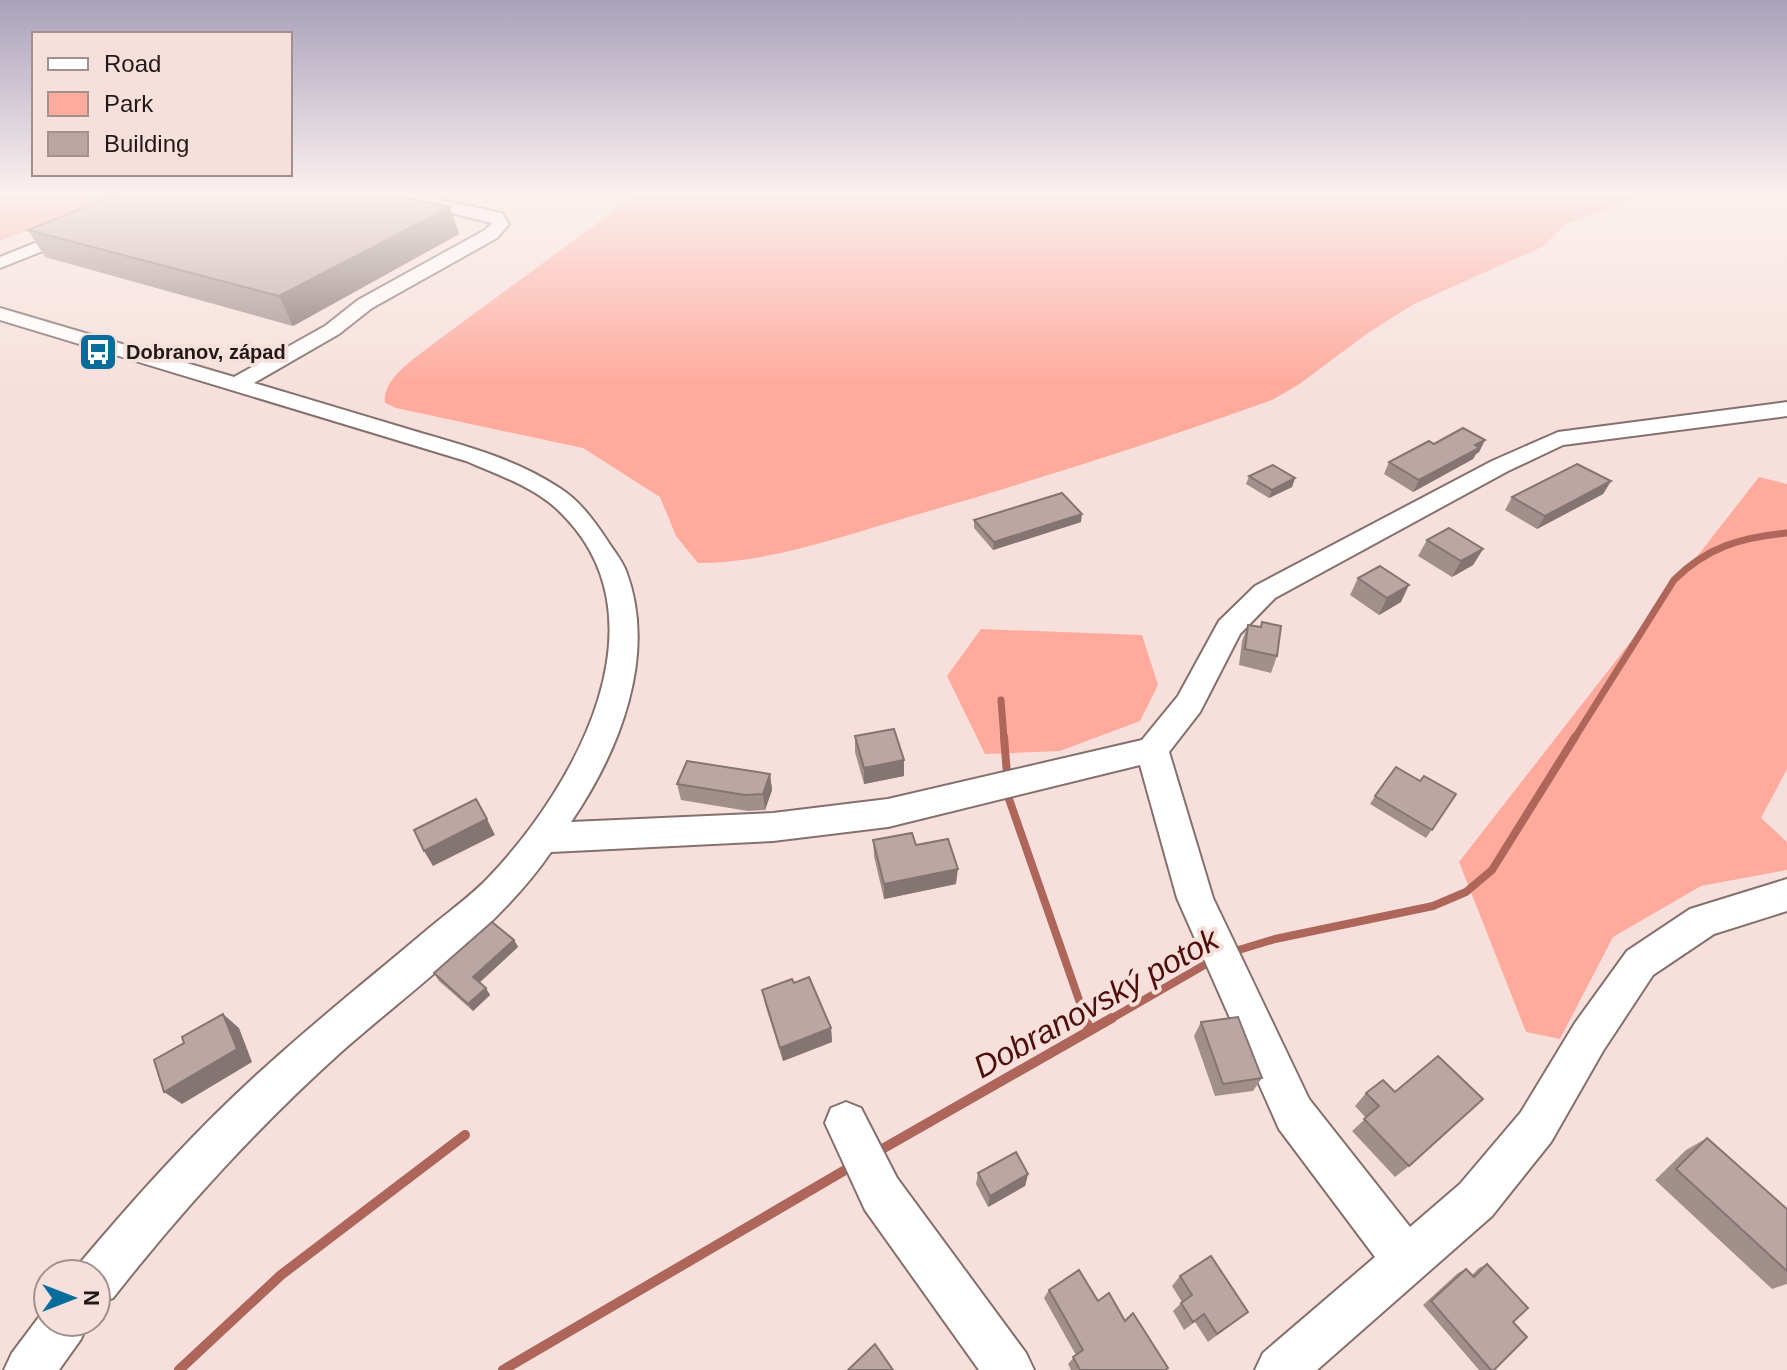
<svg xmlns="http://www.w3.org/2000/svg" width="1787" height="1370" font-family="Arial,sans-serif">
<rect width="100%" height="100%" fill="#f7e0dc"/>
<g fill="#feaa9d">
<polygon points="0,193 126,193 0,241"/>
<path d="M638,193H1648L1565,225L1542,247L1414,304L1368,333L1298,385L1272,400C1153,443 1033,481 912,516C842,536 770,563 698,563L676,536L660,497L583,448L396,408L385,403C381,378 420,355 437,341Z"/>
<polygon points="1759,477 1787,484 1787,769 1761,818 1787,842 1787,870 1701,886 1613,937 1560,1039 1526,1032 1459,862"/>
<polygon points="981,629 1142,635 1158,685 1140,721 1060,751 985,754 947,676"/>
</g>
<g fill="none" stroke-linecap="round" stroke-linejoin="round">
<g stroke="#ae655a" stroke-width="7">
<polyline points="1001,700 1004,739"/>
<path d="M1574,739L1674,580C1707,547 1742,537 1787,533"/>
</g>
<g stroke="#ae655a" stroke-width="8">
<polyline points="1004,737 1007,774"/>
<polyline points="1009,799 1086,1020"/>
<polyline points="1232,952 1275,939 1433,906 1466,892 1492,870 1575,737"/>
<polyline points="1109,1020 1213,960"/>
</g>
<g stroke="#ae655a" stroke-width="10">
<polyline points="1085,1018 1089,1029"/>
<polyline points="877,1152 1112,1018"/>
<polyline points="179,1370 281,1275 465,1135"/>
<polyline points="503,1370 852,1166"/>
</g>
<defs>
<g id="minor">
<path d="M380,193H411L496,212L502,213L509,224L497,238L372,308L339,334L254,383C307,399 359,414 411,430C462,445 514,458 558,487C579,500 593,519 607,540C613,550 622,560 626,571C658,655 619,752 571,822L773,813L888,799L1142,740L1178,696L1219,621L1255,586L1492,461L1558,432L1787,402V416L1563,445L1508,471L1275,598L1240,634L1200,712L1169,752L1213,898L1309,1099L1410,1227L1460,1184L1521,1112L1575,1023L1627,951L1690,909L1787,879V911L1714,934L1653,975L1603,1051L1551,1142L1492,1216L1317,1370H1255L1263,1353L1375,1257L1279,1129L1177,898L1140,765L888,827L773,841L551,852C500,927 409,992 340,1053C257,1128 182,1210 113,1298L96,1304V1274H75L79,1264C139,1193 201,1124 271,1062C322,1016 376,973 428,929C448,912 470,897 488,878C575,787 672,616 557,509C532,486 496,474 466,461L0,320V308L234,377L325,326L358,300L485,230L492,223L382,196Z"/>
<polygon points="77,226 83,227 86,231 83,235 0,268 0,257"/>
<polygon points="846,1102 861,1108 897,1178 1026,1353 1034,1370 979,1370 865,1210 825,1123 831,1108"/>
<polygon points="48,1305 48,1322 88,1322 81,1339 59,1370 4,1370 12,1353"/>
</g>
</defs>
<use href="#minor" stroke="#84706c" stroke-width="4"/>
<use href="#minor" fill="#fff" fill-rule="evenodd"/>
</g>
<g fill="#a28f8c">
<polygon points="28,230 459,234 293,326 45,257"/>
<polygon points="1485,440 1479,452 1476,454 1473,459 1413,492 1384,474 1389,462 1434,444"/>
<polygon points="1249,476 1295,478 1292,487 1269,498 1246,484"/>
<polygon points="1611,481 1603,494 1537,529 1505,510 1512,497"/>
<polygon points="974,520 1081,522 993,550 974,528"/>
<polygon points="1427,540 1483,549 1473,565 1452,577 1418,556"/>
<polygon points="1358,578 1401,602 1379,615 1350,595"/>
<polygon points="1262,622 1277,656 1271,673 1239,665 1242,641 1248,625 1260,627"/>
<polygon points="855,736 904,776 864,784 855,752"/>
<polygon points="770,774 772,790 765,810 748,811 681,800 677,784"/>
<polygon points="1420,781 1456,794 1426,838 1370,804 1375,796"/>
<polygon points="873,840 956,884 884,899 874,856"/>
<polygon points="514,940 518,947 480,982 490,995 473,1011 439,981 434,973"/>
<polygon points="794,983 831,1028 832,1042 783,1061 765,1004 762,990"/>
<polygon points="1201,1022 1262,1078 1253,1091 1215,1096 1194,1036"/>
<polygon points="1383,1080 1409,1166 1395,1177 1352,1131 1366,1118 1355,1106 1366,1093"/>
<polygon points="1707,1138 1787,1209 1787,1284 1772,1289 1655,1180 1686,1150"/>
<polygon points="978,1173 1028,1174 1025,1186 988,1207 976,1184"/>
<polygon points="1487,1264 1513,1322 1494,1370 1479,1370 1423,1305 1458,1273 1466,1269 1472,1275 1479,1268"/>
<polygon points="1180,1276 1248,1312 1208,1342 1195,1322 1184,1330 1173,1311 1182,1302 1172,1286"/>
<polygon points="1049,1290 1098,1301 1125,1321 1165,1370 1071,1370 1068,1364 1076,1355 1044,1298"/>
</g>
<g fill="#847472">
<polygon points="450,207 459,234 293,326 279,296"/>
<polygon points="1485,440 1479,452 1476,454 1473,459 1413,492 1419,480"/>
<polygon points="1295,478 1292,487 1269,498 1272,490"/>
<polygon points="1611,481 1603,494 1537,529 1545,516"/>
<polygon points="1082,514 1081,522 993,550 994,542"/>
<polygon points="1483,549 1473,565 1452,577 1461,561"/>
<polygon points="1409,585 1401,602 1379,615 1387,598"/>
<polygon points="904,760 904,776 864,784 864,768"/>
<polygon points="770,774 772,790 765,810 763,794"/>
<polygon points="487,819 495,835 433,866 424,851"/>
<polygon points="958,869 956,884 884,899 884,884"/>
<polygon points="514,940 518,947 478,984 473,977"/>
<polygon points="486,988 490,995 473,1011 468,1004"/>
<polygon points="223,1014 239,1028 252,1062 182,1104 164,1092"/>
<polygon points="831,1028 832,1042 783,1061 780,1048"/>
<polygon points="1028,1174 1025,1186 988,1207 990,1196"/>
</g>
<g fill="#bca6a3" stroke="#847472" stroke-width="2">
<polygon points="120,193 386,193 450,207 279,296 28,230"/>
<polygon points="1463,428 1485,440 1475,445 1479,448 1419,480 1389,462 1429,441 1434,444"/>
<polygon points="1577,464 1611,481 1545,516 1512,497"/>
<polygon points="1273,465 1295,478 1272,490 1249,476"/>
<polygon points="1062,493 1082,514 994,542 974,520"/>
<polygon points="1449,528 1483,549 1461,561 1427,540"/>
<polygon points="1380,566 1409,585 1387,598 1358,578"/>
<polygon points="1262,622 1281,626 1277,656 1245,649 1248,625 1261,627"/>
<polygon points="894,729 904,760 864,768 855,736"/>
<polygon points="687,761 770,774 763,794 745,795 677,784"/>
<polygon points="1396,767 1420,781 1424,776 1456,794 1432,830 1375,796"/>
<polygon points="476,799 487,819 424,851 414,830"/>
<polygon points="912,833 916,845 948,839 958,869 884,884 873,840"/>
<polygon points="492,922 514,940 473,977 486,988 468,1004 434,973"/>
<polygon points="809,977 831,1028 780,1048 762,990 792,979 794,983"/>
<polygon points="223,1014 237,1049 164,1092 154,1060 184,1043 182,1037"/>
<polygon points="1238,1017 1262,1078 1223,1084 1201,1022"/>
<polygon points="1438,1056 1483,1099 1409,1166 1364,1119 1379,1106 1366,1093 1383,1080 1395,1092"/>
<polygon points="1707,1138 1787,1209 1787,1271 1676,1169"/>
<polygon points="1016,1152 1028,1174 990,1196 978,1173"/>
<polygon points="1211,1256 1248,1312 1217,1334 1204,1314 1193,1322 1181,1303 1192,1295 1180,1276"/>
<polygon points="1487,1264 1528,1308 1513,1322 1527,1337 1494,1370 1491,1370 1431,1301 1466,1269 1474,1277"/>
<polygon points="1079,1270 1098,1301 1109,1293 1125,1321 1133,1313 1168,1368 1165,1370 1080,1370 1073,1357 1083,1350 1049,1290"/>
<polygon points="875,1344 893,1370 848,1370"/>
</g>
<linearGradient id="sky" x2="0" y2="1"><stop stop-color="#a9a1bb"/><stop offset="0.5" stop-color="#fbf1ef"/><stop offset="1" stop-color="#fbf1ef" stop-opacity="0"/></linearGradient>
<rect width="1787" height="385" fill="url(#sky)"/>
<defs>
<symbol id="bus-square" viewBox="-11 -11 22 22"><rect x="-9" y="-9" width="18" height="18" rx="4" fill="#086d9b" stroke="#f7e0dc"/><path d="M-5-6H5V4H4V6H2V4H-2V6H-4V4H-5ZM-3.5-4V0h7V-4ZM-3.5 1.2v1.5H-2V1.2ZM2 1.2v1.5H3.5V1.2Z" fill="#fff"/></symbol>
</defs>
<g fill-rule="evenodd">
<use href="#bus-square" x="76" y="330" width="44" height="44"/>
</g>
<g text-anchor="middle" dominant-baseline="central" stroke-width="8" stroke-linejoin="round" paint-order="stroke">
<g font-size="20" font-weight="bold" fill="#211918" stroke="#f7e0dc" text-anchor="start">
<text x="126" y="352">Dobranov, západ</text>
</g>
<g font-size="32" font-style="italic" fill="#4e0f0a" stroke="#f7e0dc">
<text transform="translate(1096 1003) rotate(-29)">Dobranovský potok</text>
</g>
</g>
<rect x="32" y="32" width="260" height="144" fill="#f7e0dc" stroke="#a1908e" stroke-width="2"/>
<rect x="48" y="58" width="40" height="12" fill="#ffffff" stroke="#a1908e" stroke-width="2"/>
<text x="104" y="72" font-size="24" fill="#211918">Road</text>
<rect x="48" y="92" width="40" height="24" fill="#feaa9d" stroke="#a1908e" stroke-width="2"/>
<text x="104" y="112" font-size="24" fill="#211918">Park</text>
<rect x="48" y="132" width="40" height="24" fill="#bca6a3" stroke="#a1908e" stroke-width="2"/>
<text x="104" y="152" font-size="24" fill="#211918">Building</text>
<g transform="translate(72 1298) rotate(90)"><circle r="38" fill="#f7e0dc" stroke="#a1908e" stroke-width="2"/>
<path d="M0-6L14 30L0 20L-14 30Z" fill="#086d9b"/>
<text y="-12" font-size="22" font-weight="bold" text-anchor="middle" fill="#211918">N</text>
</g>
</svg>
